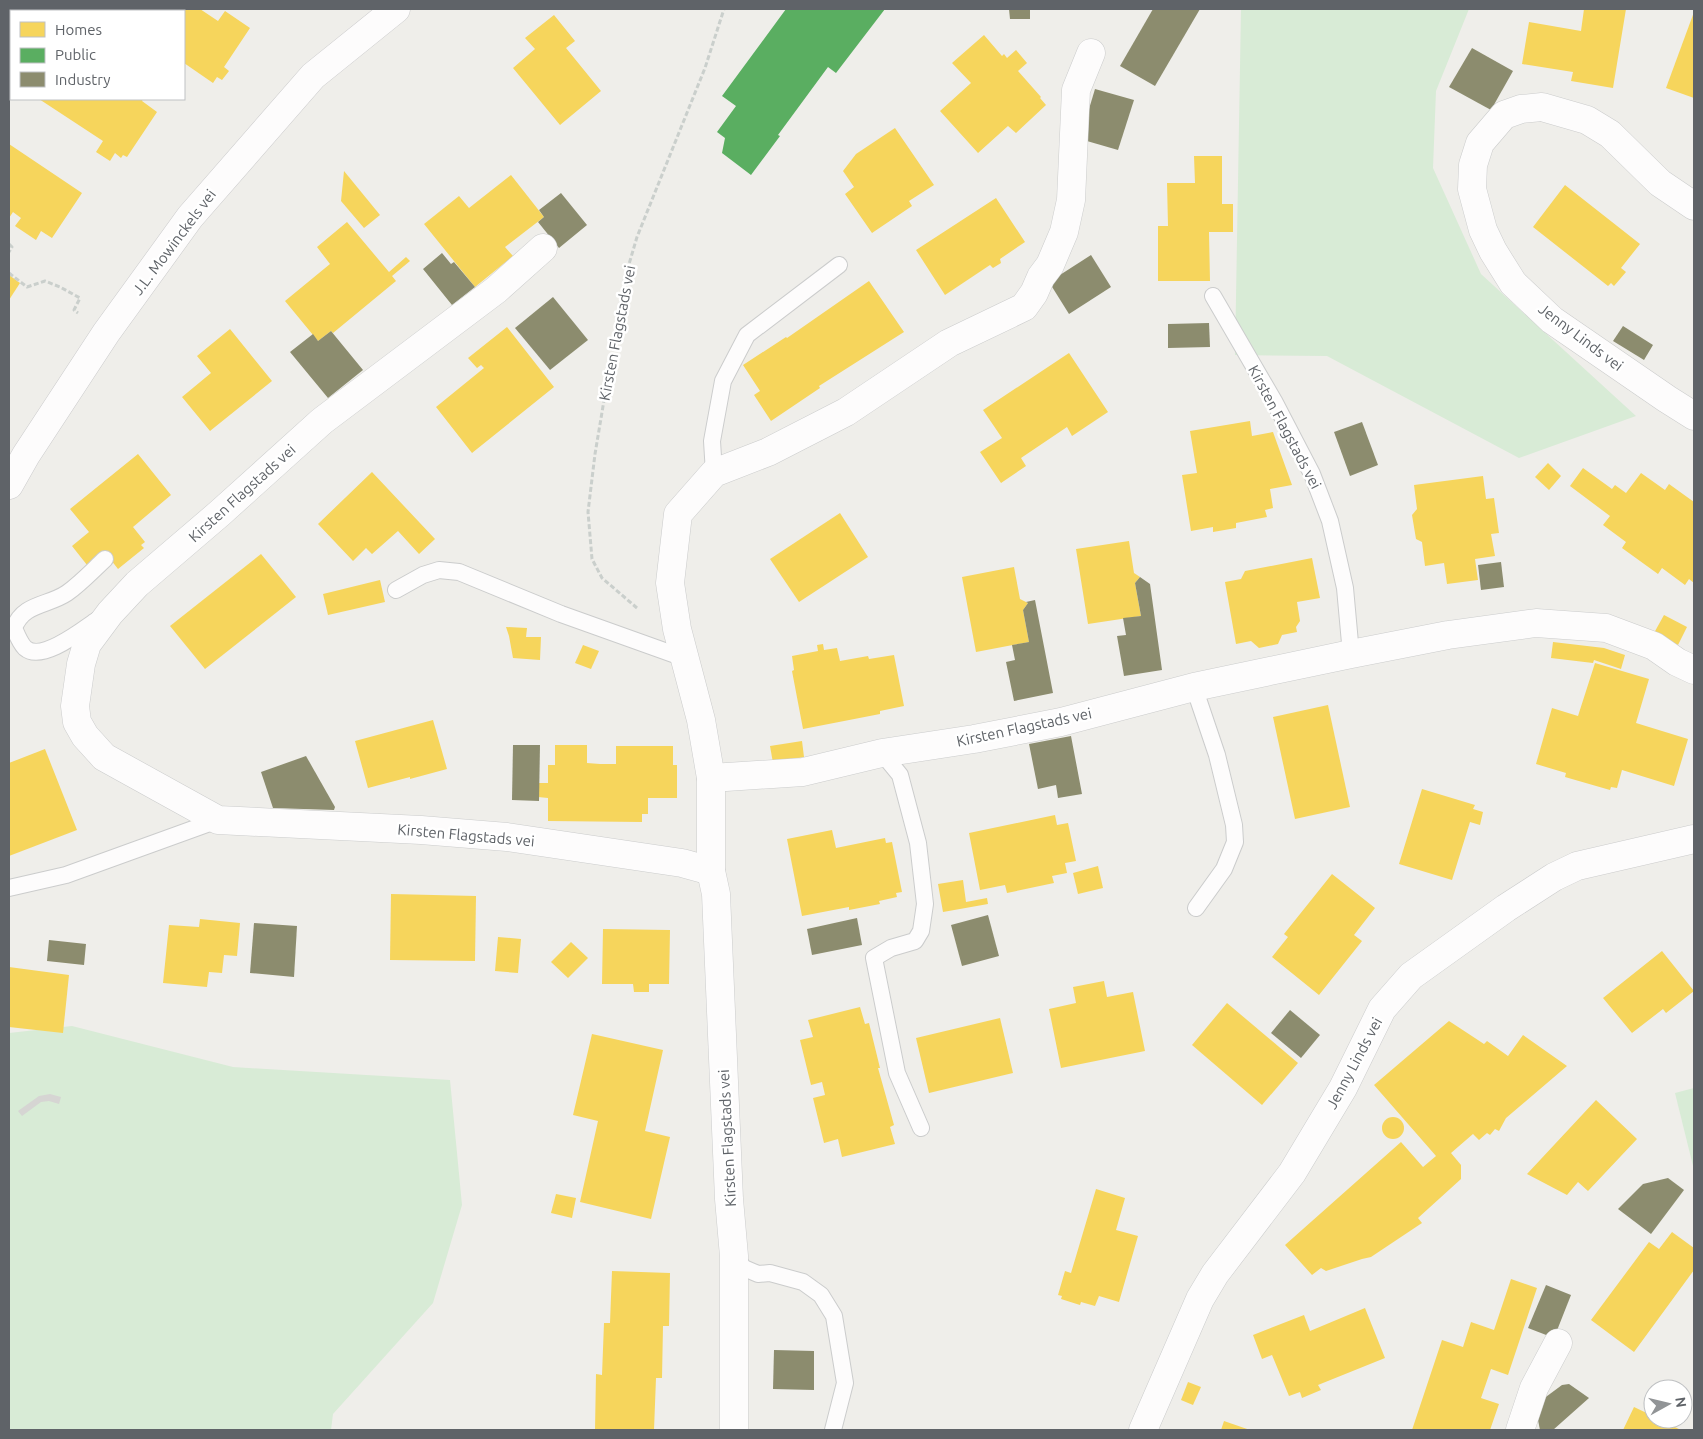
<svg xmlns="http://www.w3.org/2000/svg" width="1703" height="1439" font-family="Ubuntu,sans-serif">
<rect width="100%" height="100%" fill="#efeeea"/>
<g fill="#d8ebd6">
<polygon points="1241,9 1469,9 1436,91 1433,168 1481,274 1636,416 1519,458 1327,356 1235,355"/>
<polygon points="72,1026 233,1067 450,1080 462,1205 433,1303 333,1414 331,1430 9,1430 9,1033"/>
<polygon points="1694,1088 1694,1170 1675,1093"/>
</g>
<g fill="#f6d55c">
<polygon points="101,9 200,9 218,21 225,11 250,28 224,67 229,71 222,80 217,77 213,83 184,63 184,11 105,11"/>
<polygon points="1584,9 1626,9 1613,88 1571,81 1573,72 1522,64 1529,22 1581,31"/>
<polygon points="9,12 11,14 11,80 9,78"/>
<polygon points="1694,12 1694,98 1666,88"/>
<polygon points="554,15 575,41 566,48 601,91 560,125 513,68 535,49 525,38"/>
<polygon points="984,35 1002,56 1004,54 1007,58 1016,50 1027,63 1018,71 1041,97 1040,98 1046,105 1016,133 1008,126 978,153 940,111 971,83 952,63"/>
<polygon points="39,99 143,99 142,101 157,112 127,157 123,155 121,158 115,153 110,161 96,152 103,141"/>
<polygon points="895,128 934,185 909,201 912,206 872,233 845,194 854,187 843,171 856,154"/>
<polygon points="9,144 82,193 52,238 41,231 36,240 15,226 21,218 13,212 9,218"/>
<polygon points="1194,156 1222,156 1222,204 1233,204 1233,232 1209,232 1210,281 1158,281 1158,226 1168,226 1167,183 1195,183"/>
<polygon points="344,171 380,215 364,228 341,201"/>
<polygon points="511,175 544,217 505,247 513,256 475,287 424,224 459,196 469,208"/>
<polygon points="1565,185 1640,244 1621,268 1626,272 1614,286 1611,283 1608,286 1533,227"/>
<polygon points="996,198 1025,242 1000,259 1001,263 993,268 990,265 945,295 916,250"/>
<polygon points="347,222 389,272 406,257 410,261 392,276 396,281 333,333 331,331 318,341 285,301 330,264 317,247"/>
<polygon points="9,275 20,283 9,300"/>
<polygon points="869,281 904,332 819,386 820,388 771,421 754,395 760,391 743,365 786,337 787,338"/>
<polygon points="507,327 554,387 472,453 436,407 484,368 481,365 477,368 468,358"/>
<polygon points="230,329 272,381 210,431 182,397 211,373 197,356"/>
<polygon points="1069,353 1108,412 1072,436 1067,427 1021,458 1026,466 1001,483 980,452 1002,438 983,410"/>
<polygon points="1250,421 1252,436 1273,432 1292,485 1270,489 1273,508 1265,510 1267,517 1236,523 1236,528 1213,532 1213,527 1191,531 1182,475 1197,473 1190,431"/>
<polygon points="138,454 171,495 133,527 145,542 141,545 144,548 118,569 104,551 87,565 72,546 89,532 70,509"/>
<polygon points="1548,463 1561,476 1549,490 1535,477"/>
<polygon points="1583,468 1612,489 1615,485 1626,493 1641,473 1665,490 1669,484 1694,502 1694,583 1689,579 1685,585 1662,568 1658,574 1622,548 1626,542 1603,525 1610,516 1570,486"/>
<polygon points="372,472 435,539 419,554 398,531 372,554 366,548 353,561 318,524"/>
<polygon points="1483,476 1486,499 1494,498 1499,533 1491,534 1495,556 1475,559 1478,580 1447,584 1444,563 1425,566 1422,542 1416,539 1412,515 1417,509 1414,485"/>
<polygon points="840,513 868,557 799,602 770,559"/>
<polygon points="1129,541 1134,573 1140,577 1135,583 1141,616 1088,624 1076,549"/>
<polygon points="261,554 296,597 205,669 170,626"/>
<polygon points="1312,558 1320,598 1297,602 1300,621 1296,627 1297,632 1282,635 1278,644 1259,648 1251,641 1236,644 1225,582 1241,579 1245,571"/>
<polygon points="1014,567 1020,599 1028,603 1023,610 1029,642 976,652 962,577"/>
<polygon points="380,580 385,602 328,615 323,594"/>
<polygon points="1664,615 1687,627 1678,645 1654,633"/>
<polygon points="506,627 527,628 526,637 541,637 540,660 513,658 509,636"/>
<polygon points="1553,642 1604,648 1625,655 1621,669 1594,660 1593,663 1551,658"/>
<polygon points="823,644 824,650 837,648 840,661 868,656 869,659 894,655 904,706 880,711 880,714 803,729 792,671 794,670 792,656 818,651 817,645"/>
<polygon points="583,645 599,651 591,669 575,663"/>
<polygon points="1595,663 1649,679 1636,723 1688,739 1674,786 1622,770 1617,788 1611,787 1610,790 1565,777 1566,773 1536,764 1552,708 1578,716"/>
<polygon points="1328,705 1350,807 1295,819 1273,717"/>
<polygon points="433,720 447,769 410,779 410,777 368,788 355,741"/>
<polygon points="802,741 804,757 773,763 770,746"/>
<polygon points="555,745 587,745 587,763 600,764 616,764 616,746 673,746 673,765 677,765 677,798 648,798 648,814 642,814 642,822 548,821 548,798 538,797 538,783 548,783 548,765 555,765"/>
<polygon points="45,749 77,830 9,856 9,763"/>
<polygon points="1422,789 1475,805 1473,809 1483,812 1480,825 1470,822 1452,880 1399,864"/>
<polygon points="1055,815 1057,825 1068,823 1076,861 1065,863 1067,873 1052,876 1054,883 1007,893 1005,885 980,890 969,833"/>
<polygon points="832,830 836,848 885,838 886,843 892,842 902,892 896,893 897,897 879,901 880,904 849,910 849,907 802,916 787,839"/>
<polygon points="1098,866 1103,888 1078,894 1073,873"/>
<polygon points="1332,874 1375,908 1354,935 1362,941 1319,995 1272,957 1288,937 1284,934"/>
<polygon points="963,880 966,902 987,898 988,904 943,912 938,884"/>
<polygon points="391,894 476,896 475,961 390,960"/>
<polygon points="200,919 240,923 237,956 224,955 222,973 209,972 207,987 163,983 169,925 199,927"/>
<polygon points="603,929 670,930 669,984 649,984 649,992 634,992 633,984 602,984"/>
<polygon points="498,937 521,939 518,973 495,971"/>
<polygon points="571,942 588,958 568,978 551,962"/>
<polygon points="1662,951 1694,991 1666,1013 1663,1009 1632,1033 1603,998"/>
<polygon points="9,967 69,975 63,1033 9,1027"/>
<polygon points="1104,981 1107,997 1133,992 1145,1051 1061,1068 1049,1009 1076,1003 1073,987"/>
<polygon points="1227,1003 1298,1063 1262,1105 1192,1045"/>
<polygon points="860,1007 865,1024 869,1023 880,1068 878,1068 894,1125 890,1127 895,1144 842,1157 838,1139 824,1143 813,1098 825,1095 822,1082 811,1085 800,1040 813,1037 808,1020"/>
<polygon points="1000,1018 1013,1073 929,1093 916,1038"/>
<polygon points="1449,1021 1484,1044 1487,1041 1508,1056 1523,1035 1567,1066 1506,1118 1499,1131 1495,1129 1490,1135 1487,1133 1479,1140 1473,1134 1451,1153 1461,1165 1461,1179 1418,1218 1422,1223 1371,1257 1362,1259 1326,1271 1321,1268 1312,1275 1285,1245 1401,1142 1423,1167 1436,1156 1374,1085"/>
<polygon points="592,1034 663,1050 645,1131 670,1137 651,1219 580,1202 598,1121 573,1115"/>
<polygon points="1596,1100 1637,1139 1588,1191 1578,1182 1567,1195 1527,1174"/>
<circle cx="1393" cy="1128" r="11"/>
<polygon points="1096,1189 1125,1198 1116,1230 1138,1236 1119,1302 1099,1296 1095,1306 1081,1302 1080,1305 1061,1299 1062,1296 1058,1295 1065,1271 1071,1273"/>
<polygon points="556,1194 576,1198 572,1218 551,1213"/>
<polygon points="1672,1232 1694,1248 1694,1270 1634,1352 1591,1320 1649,1242 1659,1249"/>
<polygon points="612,1271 670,1273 669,1326 663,1326 662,1378 656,1378 654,1430 595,1430 596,1374 602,1375 604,1323 610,1323"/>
<polygon points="1511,1279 1537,1288 1508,1375 1491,1369 1481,1398 1499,1404 1490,1430 1412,1430 1442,1340 1463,1347 1471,1322 1494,1330"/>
<polygon points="1365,1308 1385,1358 1318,1385 1321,1390 1302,1398 1300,1392 1289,1396 1272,1355 1262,1359 1253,1335 1304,1315 1310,1331"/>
<polygon points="1188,1382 1201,1387 1193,1405 1181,1400"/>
<polygon points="1634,1407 1653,1416 1653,1419 1658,1419 1681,1430 1623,1430"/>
<polygon points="1224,1421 1250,1430 1221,1430"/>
</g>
<polygon fill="#5aae61" points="786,9 885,9 836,73 828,67 778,135 780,136 751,175 722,153 725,138 717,132 736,106 722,96"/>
<g fill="#8c8c6e">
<polygon points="1009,9 1030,9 1030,19 1010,19"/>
<polygon points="1153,9 1200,9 1155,86 1120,66"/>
<polygon points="1472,48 1513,71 1491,110 1449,87"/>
<polygon points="1095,89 1134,100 1118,150 1080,139"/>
<polygon points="561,193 587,225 559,248 538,222 544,217 539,210"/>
<polygon points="442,253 451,264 454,262 475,287 452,305 423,269"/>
<polygon points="1091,255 1111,287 1069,314 1049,282"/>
<polygon points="553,297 588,340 550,370 515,328"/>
<polygon points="1209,323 1210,347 1168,348 1168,324"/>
<polygon points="1623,326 1653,345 1644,360 1613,341"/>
<polygon points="331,331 363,370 328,398 290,352 313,334 318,341"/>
<polygon points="1362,422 1378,465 1350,476 1334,432"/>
<polygon points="1501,562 1504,587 1481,590 1478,565"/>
<polygon points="1140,577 1150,584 1162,670 1124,676 1117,636 1126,635 1123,618 1141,616 1135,583"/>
<polygon points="1035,600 1053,693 1014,701 1006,662 1015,660 1012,645 1029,642 1023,610 1028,603 1026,602"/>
<polygon points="1071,736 1082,794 1058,798 1056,785 1038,789 1029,744"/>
<polygon points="513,745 540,745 539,801 512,800"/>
<polygon points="306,756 335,807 334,810 273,808 261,772"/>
<polygon points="988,915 999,956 962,966 951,925"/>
<polygon points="857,918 862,945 812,955 807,929"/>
<polygon points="254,923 297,926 294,977 250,973"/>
<polygon points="49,940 86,944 84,965 47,961"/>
<polygon points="1290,1010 1320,1035 1301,1058 1271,1033"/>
<polygon points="1668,1178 1684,1190 1651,1234 1618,1209 1643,1184"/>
<polygon points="1546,1285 1571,1295 1554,1338 1528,1328"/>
<polygon points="774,1350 814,1351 814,1390 773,1389"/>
<polygon points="1569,1384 1589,1398 1553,1430 1540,1430 1535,1405 1562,1385"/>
</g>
<polygon fill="#d6d5d3" points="50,1094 61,1097 59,1104 49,1101 41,1102 22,1116 18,1111 39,1096"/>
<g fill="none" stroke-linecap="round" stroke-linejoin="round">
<defs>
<g id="lane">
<polyline points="1213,296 1274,401 1312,474 1330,521 1345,588 1351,654"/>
<polyline points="714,473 712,441 723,381 747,335 839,265"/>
<polyline points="396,590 423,575 439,570 459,572 561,614 684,658"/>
<path d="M97,620C82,630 42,663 25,648C20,643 17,635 14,628C23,603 48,606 67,593C81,583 93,570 105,559"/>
<polyline points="1194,687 1217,755 1234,825 1235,842 1224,869 1196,908"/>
<polyline points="882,753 900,775 918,843 925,904 921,931 915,941 891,948 874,958 897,1073 921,1128"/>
<polyline points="9,888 66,875 218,820"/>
<polyline points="734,1256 744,1268 758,1274 770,1273 803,1282 821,1295 834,1316 845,1383 833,1430"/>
</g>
<g id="street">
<polyline points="1694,206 1660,183 1610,134 1587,120 1542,107 1521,109 1504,115 1480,143 1473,165 1472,189 1483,230 1493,251 1513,283 1552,320 1667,399 1694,416"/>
<polyline points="543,248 496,290 322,421 220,513 137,584 110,613 87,644 81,664 75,706 77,722 85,736 104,757 218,820 421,830 507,837 682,863 711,871"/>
<polyline points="711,778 803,772 882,753 974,739 1061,722 1194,687 1351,654 1448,635 1536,623 1606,628 1654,646 1677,662 1694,670"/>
<polyline points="734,1430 734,1256 729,1199 716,894 711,871 711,778 701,720 677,629 670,583 678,514 714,473 768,452 846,412 949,343 1024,307 1034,293 1041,277 1050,265 1064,232 1071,200 1076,90 1091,53"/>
<polyline points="1143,1430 1200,1299 1215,1274 1292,1173 1343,1088 1382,1009 1411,976 1506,908 1554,877 1577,866 1694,839"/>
<polyline points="1520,1430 1534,1388 1558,1343"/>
</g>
<polyline id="secondary" points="9,485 26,455 106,333 190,217 313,76 396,9"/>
</defs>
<use href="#lane" stroke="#cbcccc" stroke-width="18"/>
<use href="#street" stroke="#cbcccc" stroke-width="29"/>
<use href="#secondary" stroke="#cacacb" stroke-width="29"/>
<g stroke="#cacfcc" stroke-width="3" stroke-dasharray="5 2.5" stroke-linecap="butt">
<polyline points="9,244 12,247 9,252"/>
<polyline points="9,273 27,287 45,281 60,287 80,298 74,310 78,313"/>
<polyline points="637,608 602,578 592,559 588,512 595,454 624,281 637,237 705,68 724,9"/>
</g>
<use href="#lane" stroke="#fdfcfc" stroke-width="16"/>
<use href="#street" stroke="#fdfcfc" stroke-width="28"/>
<use href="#secondary" stroke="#fdfcfc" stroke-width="28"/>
</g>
<g text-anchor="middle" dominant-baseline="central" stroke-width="5" stroke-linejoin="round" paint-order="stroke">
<g font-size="15" fill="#5f6368" stroke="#fff">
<text transform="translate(174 242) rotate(-53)">J.L. Mowinckels vei</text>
<text transform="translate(617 333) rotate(-79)">Kirsten Flagstads vei</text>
<text transform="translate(1581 337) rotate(37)">Jenny Linds vei</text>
<text transform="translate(1285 427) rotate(62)">Kirsten Flagstads vei</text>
<text transform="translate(242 493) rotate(-42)">Kirsten Flagstads vei</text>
<text transform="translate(1024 727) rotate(-12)">Kirsten Flagstads vei</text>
<text transform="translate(466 835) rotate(5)">Kirsten Flagstads vei</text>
<text transform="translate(1354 1063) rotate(-62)">Jenny Linds vei</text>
<text transform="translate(727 1138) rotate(-93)">Kirsten Flagstads vei</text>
</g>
</g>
<rect width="1703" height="1439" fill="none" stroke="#5f6368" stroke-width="20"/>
<rect x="10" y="10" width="175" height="90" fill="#ffffff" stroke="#bfc1c3"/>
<rect x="20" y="22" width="25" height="15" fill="#f6d55c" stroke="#bfc1c3"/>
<text x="55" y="35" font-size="15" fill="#5f6368">Homes</text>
<rect x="20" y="48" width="25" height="15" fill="#5aae61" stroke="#bfc1c3"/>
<text x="55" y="60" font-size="15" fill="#5f6368">Public</text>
<rect x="20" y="72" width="25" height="15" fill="#8c8c6e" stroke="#bfc1c3"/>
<text x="55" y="85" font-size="15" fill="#5f6368">Industry</text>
<g transform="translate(1668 1404) rotate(82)"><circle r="24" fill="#ffffff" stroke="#bfc1c3"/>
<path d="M0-4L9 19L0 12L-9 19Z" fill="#919496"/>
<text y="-8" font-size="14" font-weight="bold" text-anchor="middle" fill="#5f6368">N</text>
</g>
</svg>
